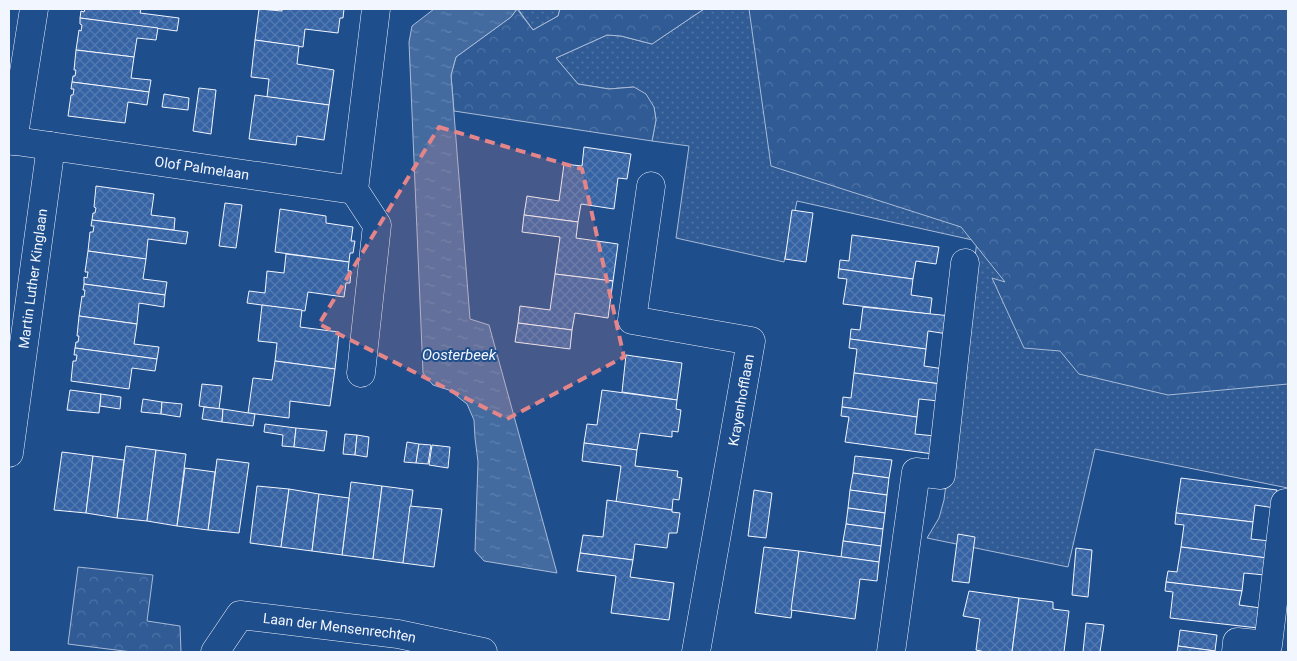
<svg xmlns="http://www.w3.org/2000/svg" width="1297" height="661" font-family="Roboto,sans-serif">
<defs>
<pattern id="grass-dots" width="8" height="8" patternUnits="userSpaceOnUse" patternTransform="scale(1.25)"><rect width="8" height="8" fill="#305b95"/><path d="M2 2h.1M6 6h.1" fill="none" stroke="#4e73a5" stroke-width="1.8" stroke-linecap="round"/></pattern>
<pattern id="forest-crowns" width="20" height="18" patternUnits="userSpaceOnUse" patternTransform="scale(1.25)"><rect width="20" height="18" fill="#305b95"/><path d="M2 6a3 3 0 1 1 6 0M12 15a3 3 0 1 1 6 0" fill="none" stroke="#4e73a5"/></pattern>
<pattern id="water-ripples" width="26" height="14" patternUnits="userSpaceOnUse" patternTransform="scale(1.25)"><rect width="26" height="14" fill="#446ba0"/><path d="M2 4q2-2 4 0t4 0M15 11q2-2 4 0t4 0" fill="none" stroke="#5f81ae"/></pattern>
<pattern id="building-cross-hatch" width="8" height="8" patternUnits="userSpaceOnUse" patternTransform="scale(1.25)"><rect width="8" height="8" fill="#3563a3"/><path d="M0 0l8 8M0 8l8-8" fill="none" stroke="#537ab1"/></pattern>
</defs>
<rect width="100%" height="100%" fill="#1f4e8c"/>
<g fill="url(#grass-dots)" stroke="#a8bbd7">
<polygon points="518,9 560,9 558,16 533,30"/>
<polygon points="704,9 864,9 1288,44 1288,488 1095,449 1068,567 927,538 939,518 944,500 977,241 797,201 784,262 676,238 689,146 652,141 656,120 654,107 634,87 609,89 578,84 556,58 607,35 621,36 652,44"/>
</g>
<g fill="url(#forest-crowns)" stroke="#a8bbd7">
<polygon points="517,9 533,30 558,16 560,9 704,9 652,44 621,36 607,35 556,58 578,84 609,89 634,87 646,94 654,107 656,120 652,141 454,111 451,75 456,57 511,17"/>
<polygon points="749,9 1288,9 1288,384 1168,395 1079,374 1060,351 1024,348 992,278 1005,282 961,227 771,166"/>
<polygon points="78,567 153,575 147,621 180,626 181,652 132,652 68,644"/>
</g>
<polygon fill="url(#water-ripples)" stroke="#a8bbd7" points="434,9 517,9 511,17 456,57 451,75 470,319 489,325 557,573 484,561 475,551 478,462 475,438 474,420 467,404 449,390 433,385 423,373 409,42 412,26"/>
<g fill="url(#building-cross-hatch)" stroke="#f2f6ff">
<polygon points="85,9 141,9 140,13 179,18 177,31 80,18 81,11 84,12"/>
<polygon points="259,9 282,11 282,9 344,9 343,18 340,18 338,33 305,29 303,47 255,40"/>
<polygon points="80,18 158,28 156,40 137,38 134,57 76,50 79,30 81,31 82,25 80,24"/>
<polygon points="255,40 299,46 297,64 334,70 329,105 267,97 269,79 251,77"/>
<polygon points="76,50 134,57 131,78 151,80 149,92 72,82 73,76 75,76 76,70 74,70"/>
<polygon points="72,82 149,92 147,105 128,102 125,123 68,116 71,95 73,95 74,89 71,89"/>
<polygon points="199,88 216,90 211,134 193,131"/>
<polygon points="164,94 189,98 188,110 162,107"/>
<polygon points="255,95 329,105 324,140 297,136 296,145 249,139"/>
<polygon points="584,147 631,154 627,179 618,178 614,209 581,204 578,222 524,215 527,196 559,201 564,164 582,166"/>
<polygon points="96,186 154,194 151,215 175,218 174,230 92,220 93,213 95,213 96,208 94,207"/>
<polygon points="225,203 242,205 236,248 219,246"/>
<polygon points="280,209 326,216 326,223 353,227 351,241 355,241 353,253 350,253 349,262 275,252"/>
<polygon points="792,210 813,213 806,262 785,259"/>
<polygon points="524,215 578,222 576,238 618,244 613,281 555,274 560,237 522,232"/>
<polygon points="92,220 188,232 186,244 148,239 146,259 88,251 90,232 93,232 94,226 91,226"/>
<polygon points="852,235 939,247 936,264 916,261 913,279 839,269 840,260 849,261"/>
<polygon points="88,251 146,259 143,279 167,282 165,295 84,284 84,277 87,278 88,272 85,272"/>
<polygon points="286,254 349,262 348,271 351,271 350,283 346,283 344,297 308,292 305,311 247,303 249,291 265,293 267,271 284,273"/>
<polygon points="839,269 913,279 911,295 932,298 930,314 843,304 847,279 838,278"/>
<polygon points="555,274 613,281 608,318 575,313 572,330 518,323 520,306 550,310"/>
<polygon points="84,284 165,295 164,307 139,303 137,324 79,316 82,296 84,297 85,290 83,290"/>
<polygon points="262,305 302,310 300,327 339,332 335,369 275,361 277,343 258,341"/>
<polygon points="863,307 951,316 948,334 928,331 926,349 850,339 851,329 860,330"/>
<polygon points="79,316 137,324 134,344 159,347 157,359 75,348 76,342 78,342 79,336 77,336"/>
<polygon points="518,323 572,330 570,349 515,342"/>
<polygon points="850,339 926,349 924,366 944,369 941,384 854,373 857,349 849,348"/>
<polygon points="75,348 157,359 155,371 132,368 129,389 71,381 73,361 76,361 77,355 74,355"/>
<polygon points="626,355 682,363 677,400 622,392"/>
<polygon points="275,361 335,369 330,406 290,401 289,418 248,413 253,378 272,380"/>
<polygon points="854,373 941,384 939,401 919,399 917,417 842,407 843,397 851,398"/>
<polygon points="202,384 222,386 219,409 199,406"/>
<polygon points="70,390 101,394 99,413 67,410"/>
<polygon points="602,390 677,400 676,409 681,410 678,432 672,431 672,437 640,433 637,450 584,443 587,424 597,425"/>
<polygon points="101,394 121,397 120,409 100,406"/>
<polygon points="143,399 162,402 161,414 141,412"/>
<polygon points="162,402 182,404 180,417 161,414"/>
<polygon points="204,407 223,409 222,422 202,419"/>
<polygon points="842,407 917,417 915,434 935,436 933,454 845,442 849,417 841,416"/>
<polygon points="223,409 255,414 253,426 222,422"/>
<polygon points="265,424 296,428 294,447 282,446 283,435 264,432"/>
<polygon points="296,428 327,431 324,451 294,447"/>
<polygon points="345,434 357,435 355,455 343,454"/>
<polygon points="357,435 369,437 367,457 355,455"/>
<polygon points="407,442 419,444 416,463 404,462"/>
<polygon points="584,443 637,450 635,466 678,471 677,477 682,478 679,500 673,499 672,510 616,502 621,466 582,461"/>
<polygon points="419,444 431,445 428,464 416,463"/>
<polygon points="432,445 450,447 448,468 429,465"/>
<polygon points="126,446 156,450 147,521 117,518"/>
<polygon points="156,450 186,454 177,526 147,521"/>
<polygon points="62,452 93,456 86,513 54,510"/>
<polygon points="93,456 124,460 117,518 86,513"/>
<polygon points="855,456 892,460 889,478 853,473"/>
<polygon points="217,459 249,463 239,533 208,530"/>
<polygon points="185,468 215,472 208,530 177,526"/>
<polygon points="853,473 889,478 887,495 850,490"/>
<polygon points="1181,478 1277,490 1275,508 1255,505 1253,522 1176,513"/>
<polygon points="351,482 382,486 373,559 342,555"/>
<polygon points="257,486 289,489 281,547 250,543"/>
<polygon points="382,486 413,490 403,563 373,559"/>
<polygon points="289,489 319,494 312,551 281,547"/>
<polygon points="754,490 772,493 766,538 748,536"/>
<polygon points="850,490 887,495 885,513 848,508"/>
<polygon points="319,494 349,498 342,555 312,551"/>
<polygon points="607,500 672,510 672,512 680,513 677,533 669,533 667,548 635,544 633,560 580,553 583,535 603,537"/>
<polygon points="410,506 442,509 434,567 403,563"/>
<polygon points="848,508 885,513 883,529 846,524"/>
<polygon points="1176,513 1253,522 1251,539 1270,541 1267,558 1181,547 1184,525 1175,524"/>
<polygon points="846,524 883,529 881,546 843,541"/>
<polygon points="958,534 975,537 969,583 952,581"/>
<polygon points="843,541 881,546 879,562 841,557"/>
<polygon points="764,547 799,551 791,618 755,613"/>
<polygon points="1181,547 1267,558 1265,575 1244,573 1242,591 1166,582 1168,571 1177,572"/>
<polygon points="1076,548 1092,550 1088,597 1072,595"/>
<polygon points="799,551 879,562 877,581 860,579 855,619 791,610"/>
<polygon points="580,553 633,560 630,577 674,583 669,620 611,613 616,576 577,571"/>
<polygon points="1166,582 1242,591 1239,605 1261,608 1258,628 1170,618 1173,592 1165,591"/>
<polygon points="969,591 1019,598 1012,652 985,652 976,650 980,619 963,616"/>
<polygon points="1019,598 1053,602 1053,609 1069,611 1064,652 1012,652"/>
<polygon points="1086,623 1104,625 1100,652 1083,652"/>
<polygon points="1180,630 1217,635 1215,651 1178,646"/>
<polygon points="1178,646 1215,651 1215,652 1177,652"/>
</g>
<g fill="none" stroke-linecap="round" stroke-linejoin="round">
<defs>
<g id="street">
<path id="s1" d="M9,140L354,190"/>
<polyline points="13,141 34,9"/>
<polyline points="651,186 632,320 751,341 696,652"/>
<polyline points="361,373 377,225 354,190 376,9"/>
<path id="s2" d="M9,453L51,146"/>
<path id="s3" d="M215,652L240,615L398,634L483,652"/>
<polyline points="891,652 916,472 941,475 965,263"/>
<polyline points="1236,652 1237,642 1268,645 1285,503"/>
</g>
</defs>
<use href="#street" stroke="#f2f6ff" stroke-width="29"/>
<use href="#street" stroke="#1f4e8c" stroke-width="28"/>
</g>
<path fill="#e38589" fill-opacity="0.2" stroke="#e38589" stroke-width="4" stroke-dasharray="10 6" stroke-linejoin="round" d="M439,127L582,169L624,357L507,419L319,324Z"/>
<g text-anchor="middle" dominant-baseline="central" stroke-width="4" stroke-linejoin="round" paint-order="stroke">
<g font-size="14" fill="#f2f6ff" stroke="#1f4e8c">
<text stroke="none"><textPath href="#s1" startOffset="195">Olof Palmelaan</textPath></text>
<text stroke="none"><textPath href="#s2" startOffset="176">Martin Luther Kinglaan</textPath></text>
<text transform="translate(741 400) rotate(-80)">Krayenhofflaan</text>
<text stroke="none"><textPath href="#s3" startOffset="145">Laan der Mensenrechten</textPath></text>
</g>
<g font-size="15" font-style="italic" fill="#f2f6ff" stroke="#1f4e8c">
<text x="459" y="355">Oosterbeek</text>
</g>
</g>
<rect width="1297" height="661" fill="none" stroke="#f2f6ff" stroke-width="20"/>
</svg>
